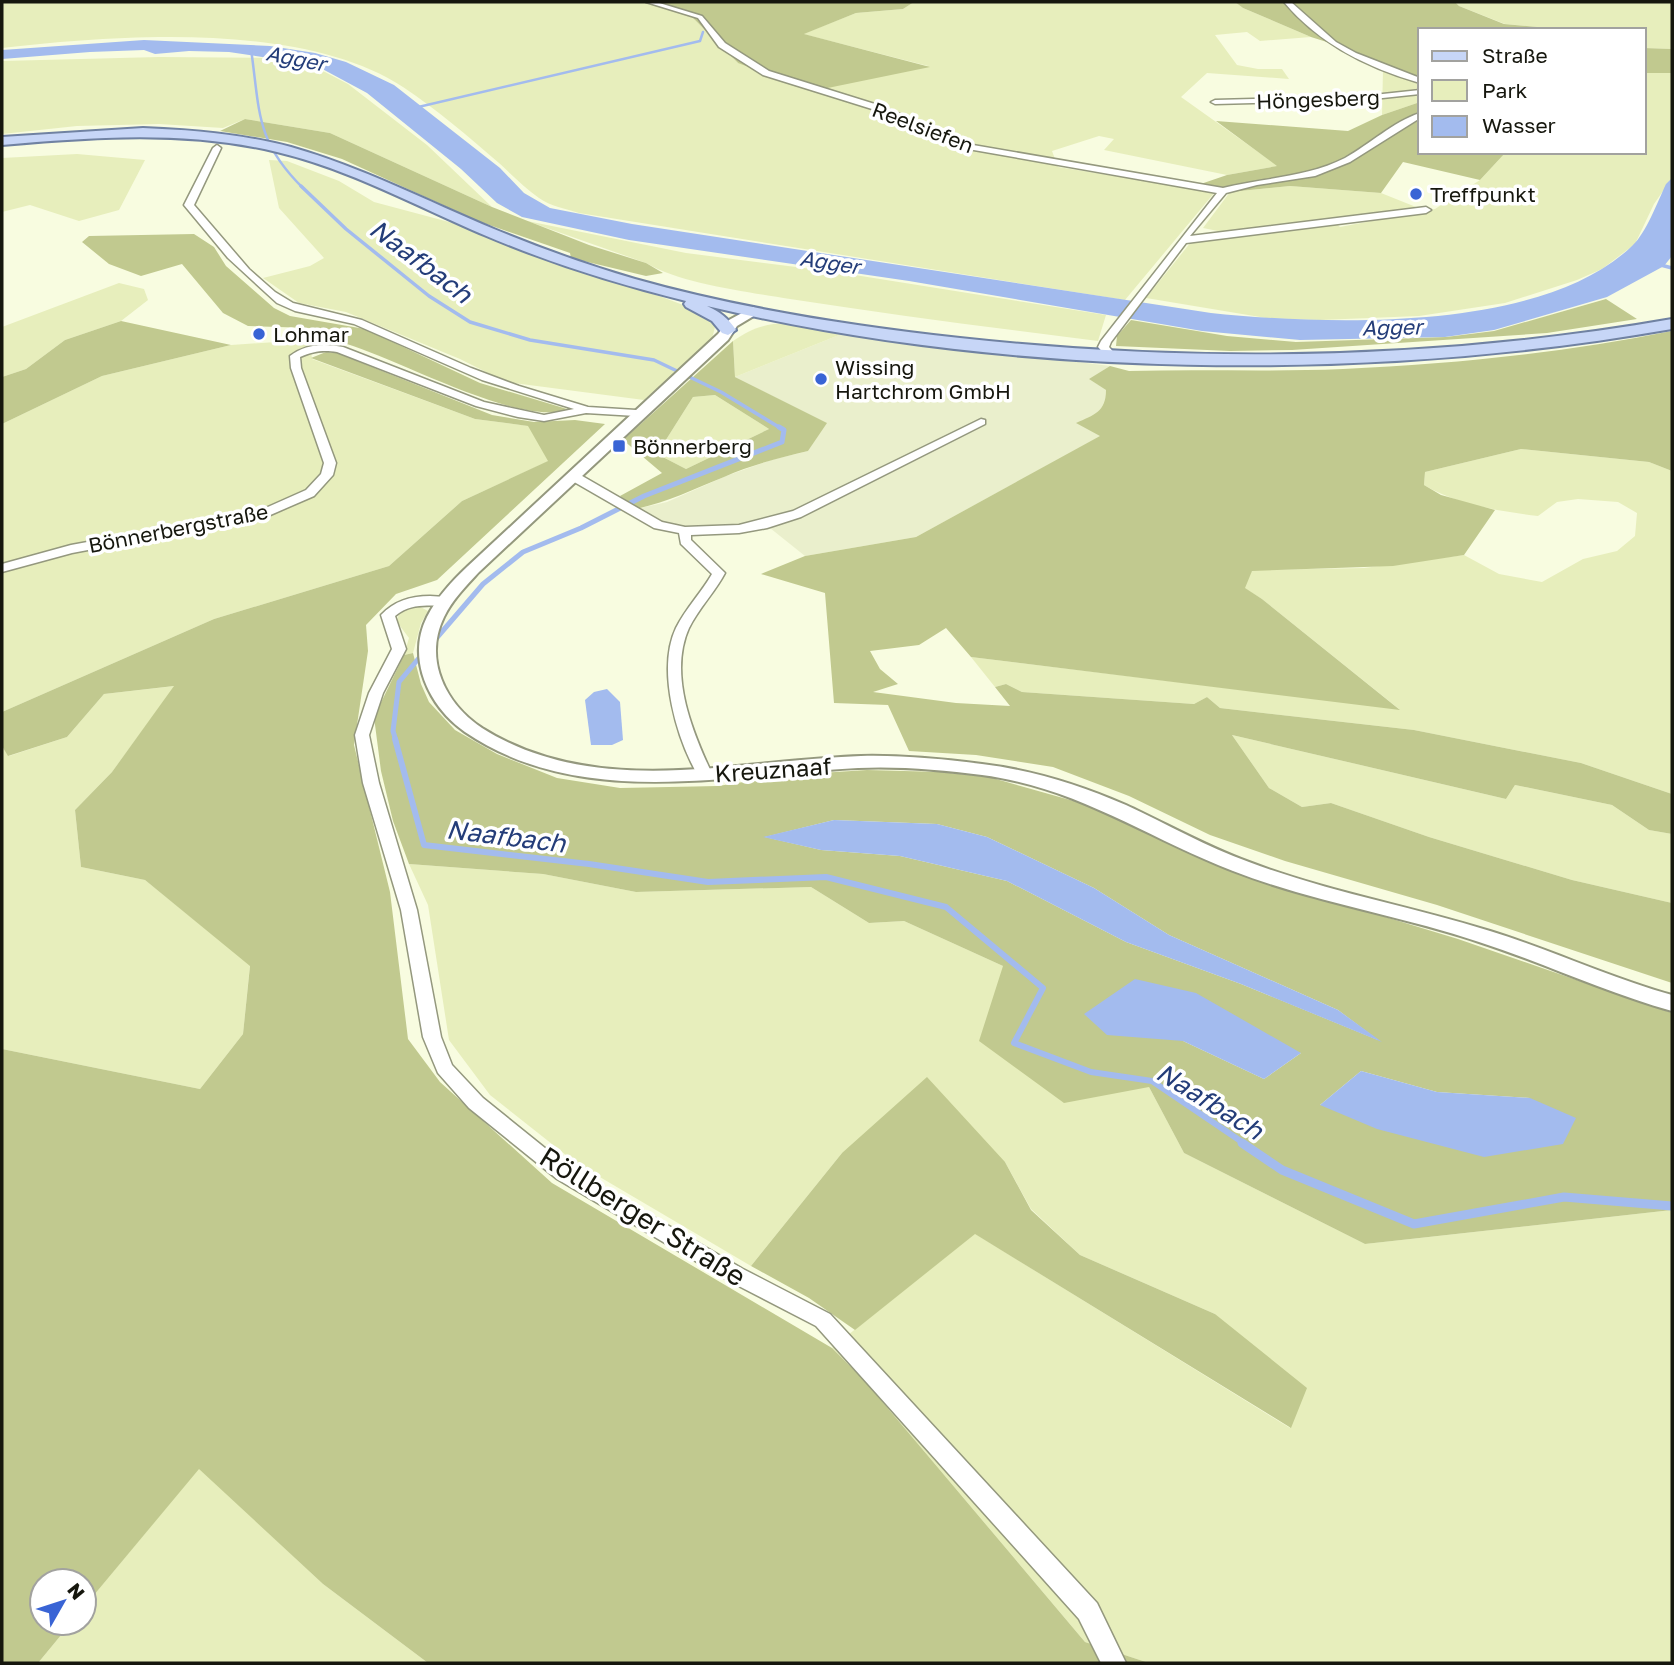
<svg xmlns="http://www.w3.org/2000/svg" width="1674" height="1665" font-family="'Golos Text',sans-serif">
<rect width="100%" height="100%" fill="#f8fce0"/>
<polygon fill="#eaefcc" points="844,333 1110,366 1090,379 1106,390 1106,405 1098,414 1101,436 916,537 805,556 770,528 819,504 796,514 712,531 658,525 636,509 667,502 726,476 771,460 808,451 826,423 735,377"/>
<g fill="#e7eebc">
<path d="M2,2H642L689,14L738,63L928,66L803,34L856,13L903,9L914,2H1235L1243,8L1311,37L1260,41L1247,32L1215,35L1237,65L1258,69H1282L1289,79L1207,73L1181,97L1278,166L1227,175L1104,150L1114,139L1099,136L1052,151L1058,167L1215,192L1125,300L579,213C566,209 550,206 539,198C525,188 512,175 499,163C469,137 436,109 403,87C302,21 118,35 2,48Z"/>
<polygon points="1455,2 1672,2 1672,49 1644,48 1644,30 1569,30 1505,24 1459,6"/>
<polygon points="159,57 275,58 325,72 348,84 427,145 492,207 330,133 245,119 223,128 159,124 77,126 2,134 2,61"/>
<polygon points="1383,69 1420,83 1420,102 1382,115"/>
<polygon points="1644,73 1672,73 1672,178 1654,204 1635,244 1602,269 1577,280 1505,303 1419,316 1320,320 1266,318 1146,298 1191,242 1337,224 1340,227 1435,209 1480,180 1506,152 1644,152"/>
<polygon points="77,154 145,160 119,210 79,221 30,205 2,212 2,158"/>
<polygon points="269,160 287,161 339,181 374,202 464,226 523,252 662,297 707,314 716,323 712,339 644,400 506,382 460,359 346,312 299,303 263,278 310,266 324,258 279,208"/>
<polygon points="1290,186 1381,193 1421,209 1228,233 1203,228 1230,192"/>
<path d="M527,221L686,253L836,272L1106,315L1098,341C995,328 893,315 790,299C748,292 682,284 646,263Z"/>
<polygon points="119,283 144,289 148,300 121,321 65,340 26,369 2,377 2,327"/>
<path d="M787,323L844,333L735,377L733,341C752,328 764,324 787,323Z"/>
<polygon points="276,342 310,343 312,359 475,419 529,426 549,461 462,501 389,566 214,619 2,712 2,424 102,376 231,345"/>
<polygon points="715,395 769,429 686,469 657,454 693,397"/>
<path d="M1521,449L1649,462L1672,471V794L1581,763L1414,730L1220,708L1207,697L1194,704L1022,692L1006,684L995,687L971,657L1399,709L1262,599L1244,588L1252,570L1364,568L1464,555L1499,574L1542,582L1583,559L1617,551L1635,536L1637,513L1618,502L1578,499L1557,502L1538,516C1499,511 1458,505 1424,485L1425,472Z"/>
<path d="M415,604L428,611L421,623L413,653L404,655L409,638L397,622C398,611 405,608 415,604Z"/>
<polygon points="175,686 112,772 75,810 81,867 145,880 250,965 243,1034 200,1089 2,1049 2,746 9,756 67,737 104,694"/>
<polygon points="1232,735 1506,799 1515,785 1612,805 1649,830 1672,834 1672,903 1572,880 1429,837 1331,803 1302,807 1269,788"/>
<polygon points="409,864 543,874 636,892 811,887 869,923 904,921 1003,966 1149,1087 1184,1153 1365,1244 1672,1210 1672,1663 1149,1663 1085,1642 864,1380 832,1348 974,1233 1290,1428 1215,1314 1080,1255 1031,1209 1005,1162 842,1153 751,1266 576,1163 490,1095 449,1040 428,905"/>
<polygon points="199,1468 323,1584 428,1663 38,1663 71,1623 84,1623 84,1607"/>
</g>
<g fill="#c1c98f" fill-rule="evenodd">
<polygon points="642,2 914,2 903,9 856,13 804,34 930,67 813,91 738,63 689,14"/>
<polygon points="1235,2 1455,2 1459,6 1504,24 1569,30 1420,30 1420,83 1383,69 1333,44 1311,37 1243,8"/>
<polygon points="1644,48 1672,49 1672,73 1644,73"/>
<polygon points="1420,102 1420,152 1506,152 1480,180 1403,162 1381,193 1290,186 1230,192 1189,188 1227,175 1277,166 1216,121 1348,131 1382,115"/>
<polygon points="245,119 330,133 492,207 589,245 646,263 663,273 646,276 571,258 570,253 478,221 342,159 287,142 220,131"/>
<path d="M194,234L214,247L226,266L274,308L290,316L365,329L480,383L567,409C523,428 395,358 347,344C335,341 322,339 310,337L311,328L248,326L223,313L182,264L141,276L109,264L82,242L89,236Z"/>
<polygon points="1606,299 1637,319 1547,333 1292,350 1230,351 1116,346 1117,336 1131,320 1227,336 1296,342 1446,337 1494,331"/>
<polygon points="121,321 231,345 102,376 2,424 2,377 26,369 65,340"/>
<path d="M1672,331V471L1649,462L1521,449L1425,472L1424,485L1441,495L1495,510L1464,555L1393,566L1252,571L1245,588L1262,599L1400,710L971,657L946,628L919,645L870,651L880,669L898,684L873,692L956,703L1010,706L995,687L1006,684L1022,692L1194,704L1207,697L1220,708L1414,730L1581,763L1672,794V834L1649,830L1612,805L1515,785L1506,799L1232,735L1269,788L1302,807L1331,803L1429,837L1572,880L1672,903V983L1437,905L1285,861L1210,835L1129,796L1053,767L976,755L909,751L888,705L834,703L825,593L761,574L805,556L916,537L1100,436L1076,423C1094,415 1106,412 1106,390L1089,379L1110,366L1129,371C1200,369 1272,372 1343,369C1454,364 1563,353 1672,331Z"/>
<path d="M733,341L735,377L827,423L808,451C779,458 751,465 724,477C694,489 668,502 636,509L620,496L662,473L623,440ZM715,395L769,429L686,469L657,454L693,397Z"/>
<polygon points="326,352 337,353 492,415 534,422 575,420 605,424 437,580 396,594 366,625 368,651 354,745 390,892 408,1039 440,1082 552,1183 832,1348 864,1380 1085,1642 1149,1663 428,1663 323,1584 199,1469 84,1607 84,1581 42,1581 42,1623 71,1623 38,1663 2,1663 2,1049 200,1089 243,1034 250,966 145,880 81,867 75,810 112,772 174,686 104,694 67,737 8,756 2,746 2,712 214,619 389,566 462,501 548,461 528,426 475,419 311,358"/>
<path d="M413,653L421,684L429,702L455,730L497,754L557,778L620,788L718,786L789,775L867,770L941,772L989,777L1095,807L1230,870L1458,939L1672,1013V1210L1365,1244L1184,1153L1149,1087L1064,1103L979,1041L1003,966L904,921L869,923L811,887L636,892L543,874L409,864L393,821L381,771L374,717L404,655ZM834,820L937,824L987,837L1094,888L1169,935L1338,1010L1378,1040L1241,984L1126,942L1007,881L900,856L821,850L765,837ZM1183,1041L1301,1053L1264,1079ZM1361,1071L1437,1092L1530,1098L1320,1105Z"/>
<polygon points="927,1077 1005,1162 1031,1210 1080,1255 1215,1314 1307,1388 1291,1428 975,1234 855,1330 809,1298 751,1266 842,1153"/>
</g>
<g fill="#a3bbee">
<path d="M144,40L270,46L315,53L346,62L394,85L500,168L524,193L550,208L632,224L1211,313C1328,325 1543,333 1633,245C1646,233 1658,201 1666,184L1672,178V256L1664,266L1607,297L1494,330L1445,337L1300,340L1202,331L909,281L629,240L522,217L497,203L461,169L367,93L315,65L229,52L189,51L155,54L144,50L90,52L2,59V50Z"/>
<polygon points="607,689 620,702 623,740 612,745 591,745 585,700 594,692"/>
<polygon points="834,820 937,824 987,837 1094,888 1169,935 1338,1010 1382,1042 1241,984 1126,942 1007,881 900,856 821,850 763,837"/>
<polygon points="1135,979 1196,993 1301,1053 1264,1079 1183,1041 1107,1035 1084,1014"/>
<polygon points="1361,1071 1437,1092 1530,1098 1576,1118 1563,1144 1484,1157 1377,1129 1320,1105"/>
</g>
<g fill="none" stroke-linecap="round" stroke-linejoin="round">
<g stroke="#a3bbee" stroke-width="2.5">
<path d="M251,49C260,111 255,141 303,188"/>
<polyline points="414,108 700,41 703,32"/>
</g>
<g stroke="#a3bbee" stroke-width="3.5">
<polyline points="301,186 346,229 429,296 470,322 530,340 654,360 721,392 782,429"/>
<polyline points="1657,264 1672,268"/>
</g>
<g stroke="#a3bbee" stroke-width="5">
<polyline points="434,641 483,584 523,552 581,528 644,496 782,442 784,430 779,427"/>
<polyline points="396,741 393,731 399,682 424,652"/>
</g>
<polyline stroke="#a3bbee" stroke-width="6" points="395,739 424,845 589,864 708,882 826,877 946,907 1043,988 1014,1043 1091,1072 1152,1081 1245,1144"/>
<polyline stroke="#a3bbee" stroke-width="9" points="1242,1143 1282,1170 1414,1224 1564,1197 1672,1206"/>
<defs>
<g id="minor">
<path d="M646,2H656L702,16L725,43L769,71L878,105L973,145L1223,188C1263,178 1308,177 1345,158C1370,144 1393,122 1420,113V118L1350,162L1315,176L1257,185L1226,193L1190,236L1426,207L1431,210L1426,213L1186,243L1111,342L1109,347L1117,356L1108,358L1098,347L1101,341L1217,193L968,149L872,109L763,75L719,47L698,18Z"/>
<path d="M1284,2H1291L1336,42L1356,53L1420,78V83C1368,68 1319,44 1284,2Z"/>
<polygon points="1420,90 1420,94 1364,100 1215,104 1211,102 1215,100 1364,96"/>
<path d="M217,145L221,148L194,205L249,269L275,292L293,303L362,320L471,368L519,386L588,407L636,410L642,413L636,416L586,413L544,421L518,417L476,406L337,352C323,350 314,351 300,357L301,368L336,463L333,475L314,496L268,516L72,553L2,572V564L71,545L261,510L306,490L321,474L324,463L291,368L290,356C305,344 324,343 343,347L484,402L544,415L574,409L482,380L354,324L295,311L277,303L228,258L184,205L213,148Z"/>
<path d="M981,419L985,420V424L801,517L767,528L739,533L691,535V540L725,573C715,592 699,608 689,628C668,675 693,733 713,776L710,779H700C677,741 656,670 676,628C686,608 701,593 712,574L681,544L679,533L654,528L569,479V473H577L662,522L685,527L739,525L793,511Z"/>
<path d="M430,596L446,597L453,601C439,611 417,598 395,616L406,649L383,693L369,735L379,783L417,910L441,1037L452,1065L483,1098L571,1169L743,1269L830,1314L1097,1603L1126,1663H1101L1079,1619L816,1326L729,1281L557,1179L469,1108L438,1073L423,1037L401,910L363,783L355,735L369,693L392,649L381,615C394,601 411,596 430,596Z"/>
</g>
<path id="tertiary" d="M753,307L759,311L757,314L737,326L728,340L479,572C466,586 452,600 444,617C423,660 446,704 482,728C596,800 736,760 861,756C901,755 942,759 982,764C1032,770 1080,785 1126,805C1167,824 1207,847 1249,862C1328,892 1410,906 1490,931C1552,950 1610,978 1672,995V1011C1606,993 1544,963 1479,942C1398,915 1313,902 1233,871C1145,837 1079,788 982,775C941,770 899,766 858,768C728,774 581,811 465,732C429,707 406,659 427,617C437,597 452,581 468,566L718,334L729,320Z"/>
<path id="primary" d="M143,128C193,130 242,134 291,147C361,167 427,201 494,229C540,248 587,265 635,279C741,309 851,326 960,338C1197,364 1437,360 1672,319V329C1366,383 1010,378 707,306C720,312 728,318 736,330L728,335L722,333L712,321L686,307L684,304L686,301C617,284 550,263 484,235C416,206 349,169 277,152C186,130 94,137 2,145V137Z"/>
</defs>
<use href="#minor" stroke="#94987e" stroke-width="3"/>
<use href="#tertiary" stroke="#94987e" stroke-width="4"/>
<use href="#primary" stroke="#7082a2" stroke-width="4"/>
<use href="#minor" fill="#fff" fill-rule="evenodd"/>
<use href="#tertiary" fill="#fff" fill-rule="evenodd"/>
<use href="#primary" fill="#c7d6f7" fill-rule="evenodd"/>
</g>
<g fill="#3964d5" stroke="#fff" stroke-width="2.5">
<circle cx="1416" cy="194" r="7"/>
<circle cx="259" cy="334" r="7"/>
<circle cx="821" cy="379" r="7"/>
<rect x="612" y="439" width="14" height="14" rx="3.5"/>
</g>
<g text-anchor="middle" dominant-baseline="central" stroke-width="7" stroke-linejoin="round" paint-order="stroke">
<g font-size="21" font-style="italic" fill="#243d79" stroke="#fff">
<text transform="translate(296 58) rotate(11)">Agger</text>
<text transform="translate(830 262) rotate(9)">Agger</text>
<text transform="translate(1392 327) rotate(-1)">Agger</text>
</g>
<g font-size="21" fill="#16170e" stroke="#fff">
<text transform="translate(1318 99) rotate(-2)">Höngesberg</text>
<text transform="translate(923 127) rotate(21)">Reelsiefen</text>
<text transform="translate(178 528) rotate(-11)">Bönnerbergstraße</text>
</g>
<g font-size="21" fill="#16170e" stroke="#fff" text-anchor="start">
<text x="1430" y="194">Treffpunkt</text>
<text x="273" y="334">Lohmar</text>
<text x="835" y="367">Wissing<tspan x="835" dy="24">Hartchrom GmbH</tspan></text>
<text x="633" y="446">Bönnerberg</text>
</g>
<g font-size="24" fill="#16170e" stroke="#fff">
<text transform="translate(773 769) rotate(-4)">Kreuznaaf</text>
</g>
<g font-size="26" font-style="italic" fill="#243d79" stroke="#fff">
<text transform="translate(421 261) rotate(37)">Naafbach</text>
<text transform="translate(506 836) rotate(7)">Naafbach</text>
<text transform="translate(1210 1101) rotate(32)">Naafbach</text>
</g>
<g font-size="28" fill="#16170e" stroke="#fff">
<text transform="translate(643 1216) rotate(32)">Röllberger Straße</text>
</g>
</g>
<rect width="1674" height="1665" fill="none" stroke="#16170e" stroke-width="7"/>
<rect x="1418" y="28" width="228" height="126" fill="#ffffff" stroke="#a2a29f" stroke-width="2"/>
<rect x="1432" y="51" width="35" height="10" fill="#c7d6f7" stroke="#a2a29f" stroke-width="2"/>
<text x="1482" y="63" font-size="21" fill="#16170e">Straße</text>
<rect x="1432" y="80" width="35" height="21" fill="#e7eebc" stroke="#a2a29f" stroke-width="2"/>
<text x="1482" y="98" font-size="21" fill="#16170e">Park</text>
<rect x="1432" y="116" width="35" height="21" fill="#a3bbee" stroke="#a2a29f" stroke-width="2"/>
<text x="1482" y="133" font-size="21" fill="#16170e">Wasser</text>
<g transform="translate(63 1602) rotate(51)"><circle r="33" fill="#ffffff" stroke="#a2a29f" stroke-width="2"/>
<path d="M0-5L12 26L0 18L-12 26Z" fill="#3964d5"/>
<text y="-10" font-size="19" font-weight="bold" text-anchor="middle" fill="#16170e">N</text>
</g>
</svg>
